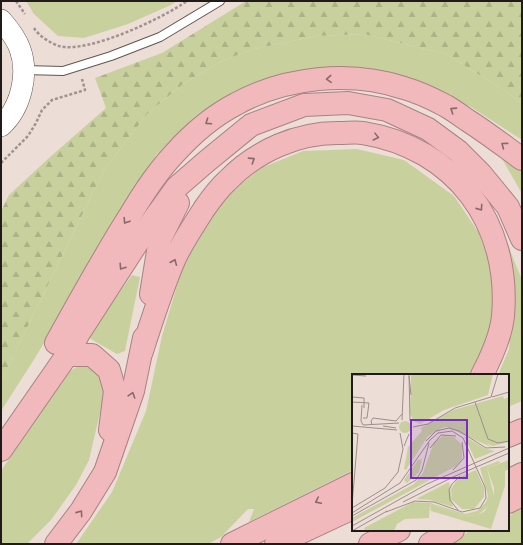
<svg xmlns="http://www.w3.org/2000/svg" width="523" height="545" font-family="'Nunito Sans',sans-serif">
<defs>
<pattern id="forest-firs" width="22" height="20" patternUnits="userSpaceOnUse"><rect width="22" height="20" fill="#c8d19d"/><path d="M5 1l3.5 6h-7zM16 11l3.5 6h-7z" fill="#acb386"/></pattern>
</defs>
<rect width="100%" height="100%" fill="#edddd7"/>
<g fill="#c8d19d">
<polygon points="26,1 177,1 171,5 128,24 84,38 58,36 34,14"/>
<polygon points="364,34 446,54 507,92 522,104 522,140 471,107 395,74 338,69 244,89 197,115 156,155 35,358 1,411 1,381 104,170 148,113 183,84 224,60 254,49 316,36"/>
<polygon points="496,148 522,168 522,193 521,192"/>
<polygon points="357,149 404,160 454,196 479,233 491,268 495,311 480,362 473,375 353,375 353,470 249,522 254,509 248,509 221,537 208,544 76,544 112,492 146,411 162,336 182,269 211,208 261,168 303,151"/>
<polygon points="506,247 509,248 522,280 522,401 508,407 508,375 498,375 509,349 511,321"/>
<polygon points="132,275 140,277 125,351 117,354 89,338 105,313"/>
<polygon points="82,364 100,368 106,378 103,400 89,460 76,485 51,520 27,544 1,544 1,471 54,391 70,371"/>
<polygon points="522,507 522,544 446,544 472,530 493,530 495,531 496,530 508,530 508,518 516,509"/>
</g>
<polygon fill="url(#forest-firs)" points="246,1 522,1 522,104 507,92 446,54 364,34 316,36 254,49 224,60 183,84 148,113 104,170 1,381 1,211 9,195 49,158 106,108 95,78 162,53"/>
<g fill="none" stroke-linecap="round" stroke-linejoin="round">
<defs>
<polyline id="service" points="24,70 63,71 111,56 160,37 220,1"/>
<path id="tertiary" d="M1,20C9,29 16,38 20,49C29,74 21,108 1,126"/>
<g id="motorway">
<polyline points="151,294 160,239 178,203"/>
<path d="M56,343C80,300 103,258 129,217C142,195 156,173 174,154C191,135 213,116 236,104C285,77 350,70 404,88C418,92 433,99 446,106C453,110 460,115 467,120C486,132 504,146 522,159"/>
<path d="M142,351C152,320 162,288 175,258C183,241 194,225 204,209C211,199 218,189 227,181C256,151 298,132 340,133C347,133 356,132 363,133C455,148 511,223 503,316C501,335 491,358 482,375"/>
<polyline points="67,355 92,355 109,370 115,391 110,430"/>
<polyline points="508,436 522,430"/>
<polyline points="1,450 67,355 79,333 141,237 177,187 207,161 251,125 304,105 348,103 387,110 428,129 458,151 481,174 508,207 522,239"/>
<polyline points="508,481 522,474"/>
<polyline points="508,502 522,495"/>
<polyline points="56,544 81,511 105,472 133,391 144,338"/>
<polyline points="232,544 353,484"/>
<polyline points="276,544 353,508"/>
<polyline points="370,544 399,530"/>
<polyline points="430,544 453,530"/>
</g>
</defs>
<use href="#service" stroke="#635651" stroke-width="10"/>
<use href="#tertiary" stroke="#635651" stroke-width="22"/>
<use href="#motorway" stroke="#a88283" stroke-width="24"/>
<g stroke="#9f938e" stroke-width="2.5" stroke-dasharray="3 2" stroke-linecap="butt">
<polyline points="16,1 25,14"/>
<path d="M34,28C39,36 50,43 59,46C88,54 163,18 187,1"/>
<polyline points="1,163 28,136 36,123 42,110 52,100 85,90 82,79"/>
</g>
<use href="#service" stroke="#fff" stroke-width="8"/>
<use href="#tertiary" stroke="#fff" stroke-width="21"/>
<use href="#motorway" stroke="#f2b9bc" stroke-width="22"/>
</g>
<defs><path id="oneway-chevron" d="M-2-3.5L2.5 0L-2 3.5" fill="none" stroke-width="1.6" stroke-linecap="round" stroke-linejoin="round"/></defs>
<g stroke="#896a6a">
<use href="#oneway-chevron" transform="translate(329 79) rotate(177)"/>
<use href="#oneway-chevron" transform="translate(453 110) rotate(-147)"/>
<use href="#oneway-chevron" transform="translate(208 122) rotate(146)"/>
<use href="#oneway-chevron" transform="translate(376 137) rotate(14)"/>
<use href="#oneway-chevron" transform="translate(504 145) rotate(-143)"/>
<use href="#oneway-chevron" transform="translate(252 160) rotate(-33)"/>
<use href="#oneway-chevron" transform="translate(480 208) rotate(55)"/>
<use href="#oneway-chevron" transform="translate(126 221) rotate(122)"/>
<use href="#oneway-chevron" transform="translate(174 262) rotate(-67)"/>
<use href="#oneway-chevron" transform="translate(122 267) rotate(123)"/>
<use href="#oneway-chevron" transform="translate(132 395) rotate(-72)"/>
<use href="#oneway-chevron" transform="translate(318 501) rotate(154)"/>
<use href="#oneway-chevron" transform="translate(80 513) rotate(-55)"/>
</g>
<g transform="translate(352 374)">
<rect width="157" height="157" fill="#edddd7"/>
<path d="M59,0H141L136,21L92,36L68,50L62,47L58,40ZM47 53a6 6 0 1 1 12 0a6 6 0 1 1-12 0ZM98,49L107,51L141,74L95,53L90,54L76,62L54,96L75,58L83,52ZM91,62L102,63L110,71V85L104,92L0,148V144L62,110L71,99L82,68ZM112,62L134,75L143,77L123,85ZM70,85L67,98L55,109L52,106L66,86ZM147,87L148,89L135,94L142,122L139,130L126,141L112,142L78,130L77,144L53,145L45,150L42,157H14L12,154L61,128L78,129L113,140L125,137L134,128L136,122L128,94ZM124,96L132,114V123L122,135H110L100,126L99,115L106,104ZM97,108L101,133L78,126L64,125Z" fill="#c8d19d"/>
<path d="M151,22L152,25L157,23V68L141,72L128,67L107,51H86L75,58L54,96L52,95L56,73L70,57L69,54L101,36ZM157,86V95L153,97V112L139,155L79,137L78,130L112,142L126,141L133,137L142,122V114L135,94Z" fill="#c8d19d"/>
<path fill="none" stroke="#9b8f8b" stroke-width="1" d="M57,0L58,47M0,1L14,2M57,2L59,21M0,23L12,24V34M140,23L157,18M0,28L17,29L15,44H11M123,28L136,65L146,69L157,67M10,31L9,47L11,51L47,49M50,46L52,0M20,51L19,47L21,44L44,47L50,40M0,52L45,56M31,52L44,54M61,53L76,50L103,34L139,23L146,0M0,59L6,60L0,131M74,67L84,57L97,54L107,57L134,74L153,73M52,72L57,60M78,74L89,61L104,62M101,96L112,84L110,68M51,128L101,103L157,79M0,134L33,114L46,98L51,75L48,59M106,136L98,126L97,116L100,110L108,102M0,139L48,109L78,66L86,59L100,57L111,64L133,113L134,124L128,134L110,138L82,128L63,127L34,138M0,142L64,106L70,96L77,69M0,152L75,110L157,74M0,157L35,137"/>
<path fill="#7b2cbf" fill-opacity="0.15" stroke="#7b2cbf" stroke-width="2" d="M59,46H115V104H59Z"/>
<rect width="157" height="157" fill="none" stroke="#201b18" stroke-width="2"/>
</g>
<rect width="523" height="545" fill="none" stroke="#201b18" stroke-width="4"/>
</svg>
